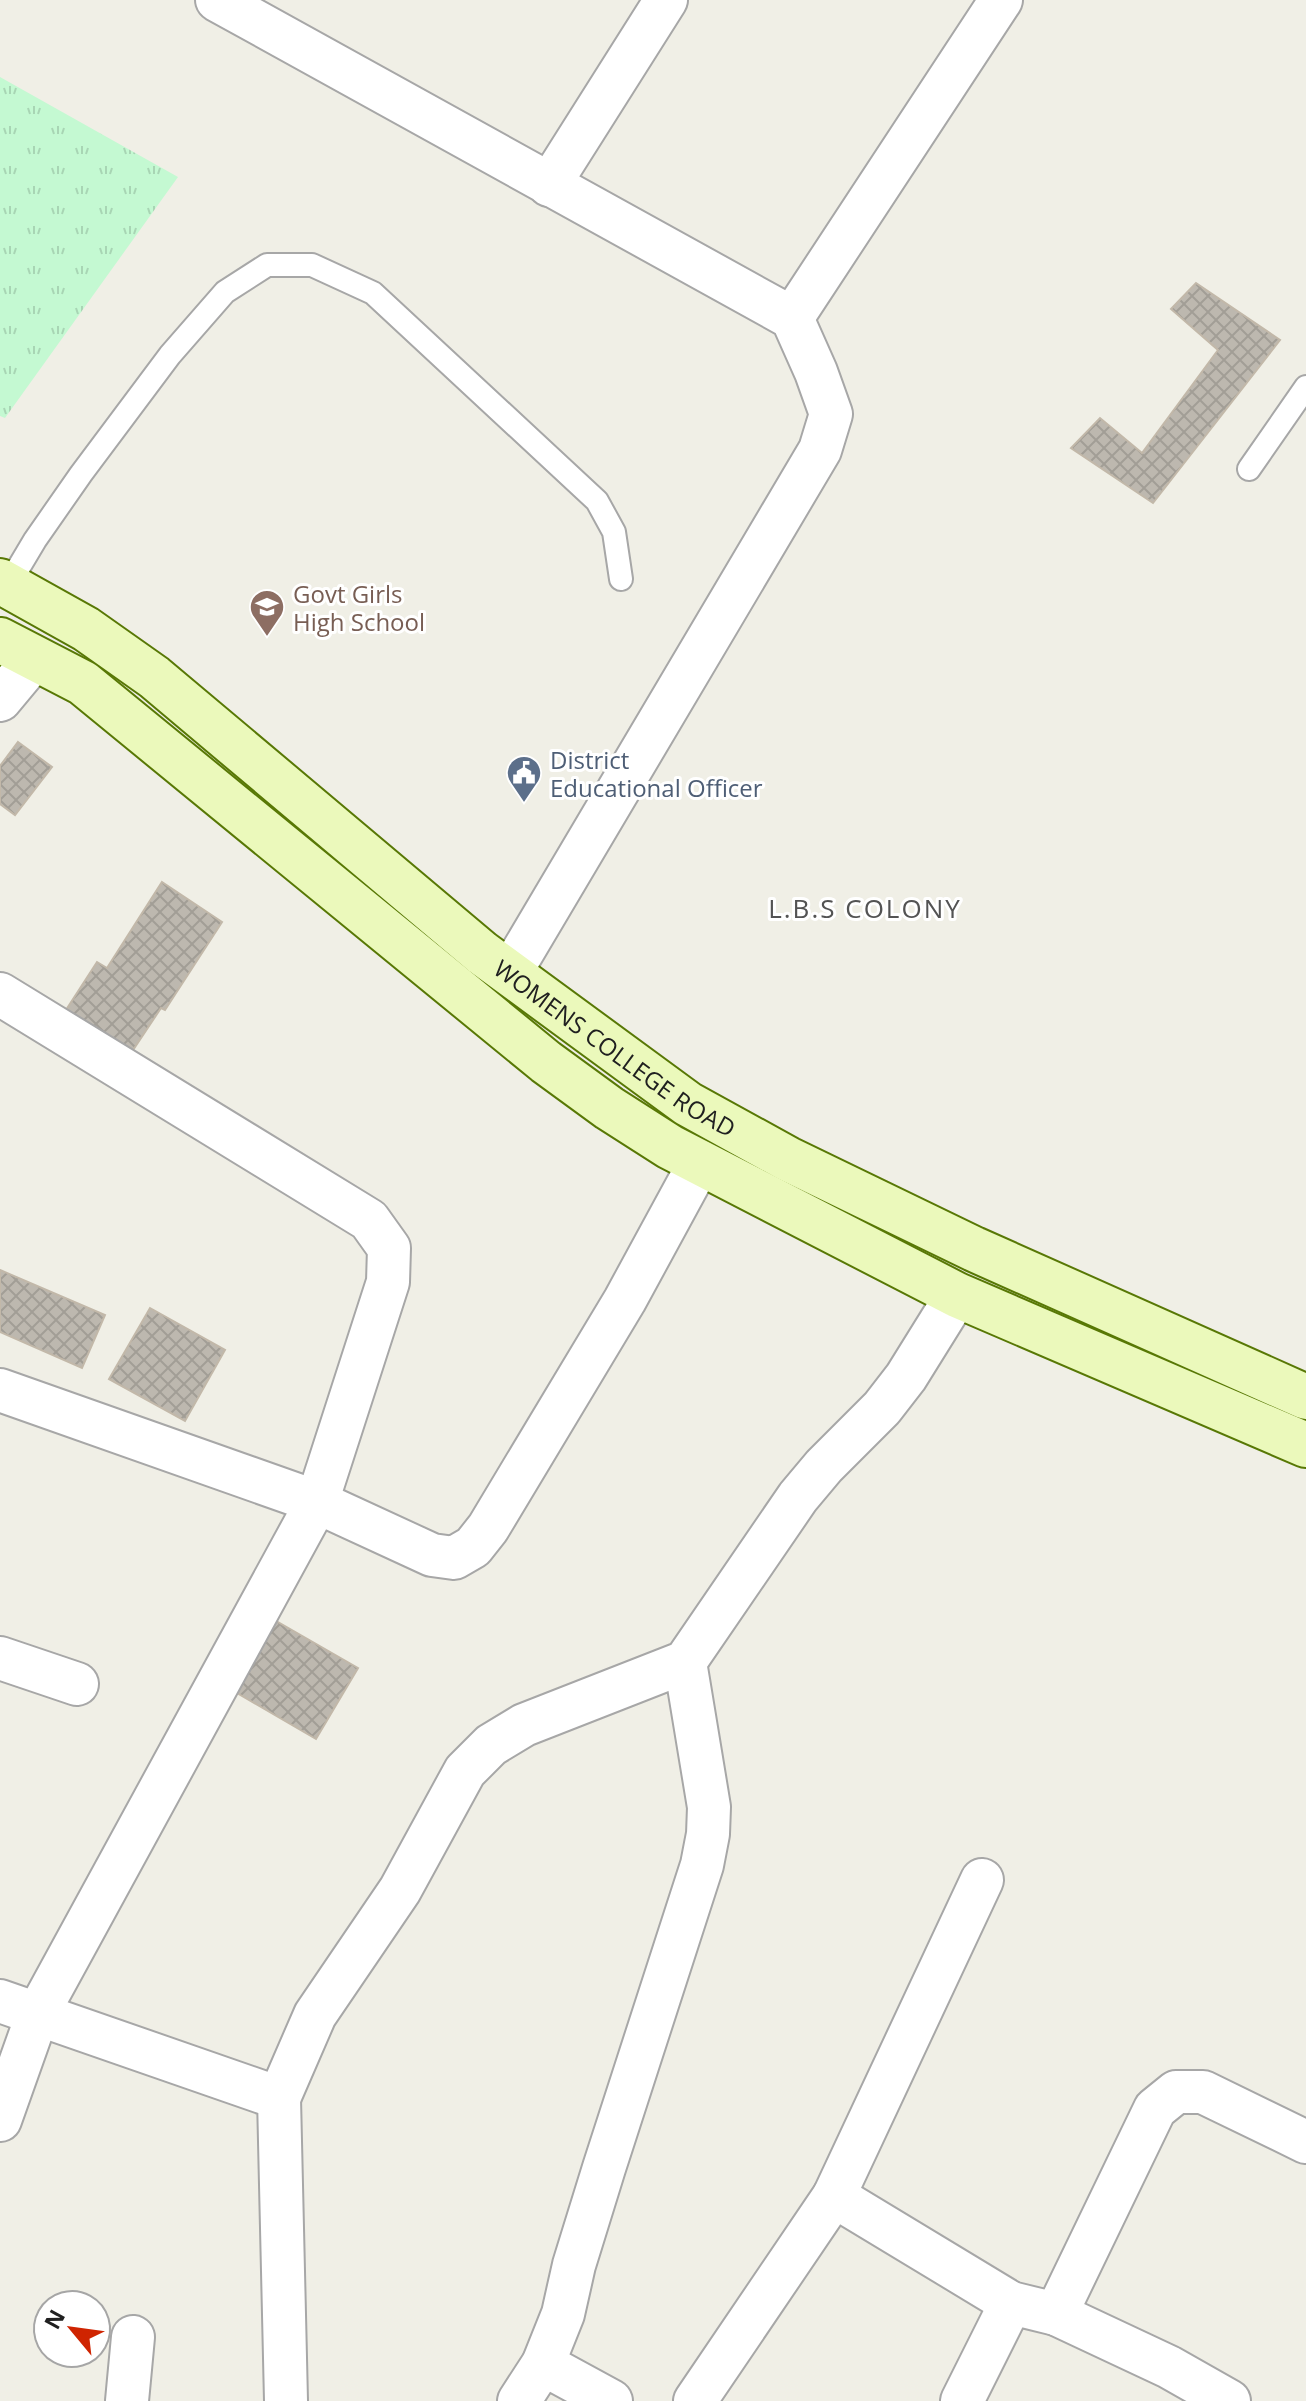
<svg xmlns="http://www.w3.org/2000/svg" width="1306" height="2401" font-family="'Open Sans',sans-serif">
<defs>
<pattern id="park-tufts" width="24" height="20" patternUnits="userSpaceOnUse" patternTransform="scale(2)"><rect width="24" height="20" fill="#c4f9d2"/><path d="M3 7l-1-3M5 7V3M7 7l1-3M15 17l-1-3M17 17v-4M19 17l1-3" fill="none" stroke="#a8d5b4"/></pattern>
<pattern id="building-cross-hatch" width="8" height="8" patternUnits="userSpaceOnUse" patternTransform="scale(2)"><rect width="8" height="8" fill="#bdb8af"/><path d="M0 0l8 8M0 8l8-8" fill="none" stroke="#a29e96"/></pattern>
</defs>
<rect width="100%" height="100%" fill="#f0efe6"/>
<polygon fill="url(#park-tufts)" points="0,77 178,177 5,418 0,416"/>
<g fill="url(#building-cross-hatch)" stroke="#c2b8a9" stroke-width="2">
<polygon points="1196,283 1280,340 1153,503 1071,448 1100,418 1142,453 1218,350 1171,309"/>
<polygon points="18,742 52,767 15,815 0,804 0,766"/>
<polygon points="162,882 222,922 165,1010 161,1008 131,1053 66,1010 97,962 107,968"/>
<polygon points="0,1270 105,1315 82,1368 0,1332"/>
<polygon points="150,1308 225,1350 185,1421 109,1379"/>
<polygon points="271,1618 358,1668 316,1739 230,1689"/>
</g>
<g fill="none" stroke-linecap="round" stroke-linejoin="round">
<defs>
<g id="service">
<polyline points="1249,469 1306,387"/>
<polyline points="4,592 35,540 81,474 170,355 225,292 267,265 312,265 373,293 597,501 614,532 621,579"/>
</g>
<g id="minor">
<polyline points="217,0 792,318 816,372 831,414 820,450 510,973"/>
<polyline points="549,185 666,0"/>
<polyline points="792,318 1001,0"/>
<polyline points="0,700 35,658"/>
<polyline points="0,994 369,1220 389,1248 388,1282 317,1502 38,2013 0,2120"/>
<polyline points="0,1390 317,1502 432,1555 454,1558 473,1547 488,1528 625,1300 700,1162"/>
<polyline points="0,1658 77,1684"/>
<polyline points="982,1880 834,2196 1011,2303 1056,2314 1169,2367 1229,2401"/>
<polyline points="0,2001 279,2098 286,2401"/>
<polyline points="279,2098 315,2015 400,1890 465,1771 491,1745 524,1725 685,1662 798,1497 824,1466 882,1408 906,1377 957,1295"/>
<polyline points="1056,2314 1155,2109 1176,2092 1203,2092 1306,2142"/>
<polyline points="543,2364 611,2401"/>
<polyline points="127,2401 133,2337"/>
<polyline points="519,2401 543,2364 563,2314 574,2265 604,2168 702,1865 708,1834 709,1807 685,1662"/>
<polyline points="695,2401 834,2196"/>
<polyline points="962,2401 1011,2303"/>
</g>
<g id="secondary">
<path id="s1" d="M0,581L86,629L154,677L482,953L688,1104L788,1159L974,1249L1306,1397"/>
<polyline points="0,640 83,683 546,1062 609,1108 670,1147 957,1295 1306,1445"/>
</g>
</defs>
<use href="#service" stroke="#a7a7a7" stroke-width="26"/>
<use href="#minor" stroke="#a7a7a7" stroke-width="46"/>
<use href="#secondary" stroke="#587805" stroke-width="48"/>
<use href="#service" stroke="#fff" stroke-width="22"/>
<use href="#minor" stroke="#fff" stroke-width="42"/>
<use href="#secondary" stroke="#ebf9bb" stroke-width="44"/>
</g>
<defs>
<symbol id="school-pin" viewBox="-11 -11 22 30"><path d="M0 17L-7.5 6A9.5 9.5 0 1 1 7.5 6Z" fill="#8d6e63" stroke="#fff"/><path d="M0-5L7-2L0 1L-7-2ZM-4 1L0 2.5L4 1V4Q0 6-4 4Z" fill="#fff"/></symbol>
<symbol id="civic-pin" viewBox="-11 -11 22 30"><path d="M0 17L-7.5 6A9.5 9.5 0 1 1 7.5 6Z" fill="#5c6f8a" stroke="#fff"/><path d="M-.6-6.5H3V-4.5H.6V-3L4-1V1h2V6H-6V1h2V-1L-.6-3ZM-1.2 2.5V6h2.4V2.5Z" fill="#fff"/></symbol>
</defs>
<g fill-rule="evenodd">
<use href="#school-pin" x="247" y="587" width="40" height="54"/>
<use href="#civic-pin" x="504" y="753" width="40" height="54"/>
</g>
<g text-anchor="middle" dominant-baseline="central" stroke-width="6" stroke-linejoin="round" paint-order="stroke">
<g font-size="24" fill="#785e54" stroke="#fff" text-anchor="start">
<text x="293" y="593">Govt Girls<tspan x="293" dy="28">High School</tspan></text>
</g>
<g font-size="24" fill="#4e5e75" stroke="#fff" text-anchor="start">
<text x="550" y="759">District<tspan x="550" dy="28">Educational Officer</tspan></text>
</g>
<g font-size="24" fill="#202020" stroke="#fff">
<text stroke="none"><textPath href="#s1" startOffset="774">WOMENS COLLEGE ROAD</textPath></text>
</g>
<g font-size="26" letter-spacing="2" fill="#535353" stroke="#fff">
<text x="865" y="908">L.B.S COLONY</text>
</g>
</g>
<g transform="translate(72 2329) rotate(299)"><circle r="38" fill="#ffffff" stroke="#a6a6a6" stroke-width="2"/>
<path d="M0-6L14 30L0 20L-14 30Z" fill="#cf2401"/>
<text y="-12" font-size="22" font-weight="bold" text-anchor="middle" fill="#202020">N</text>
</g>
</svg>
